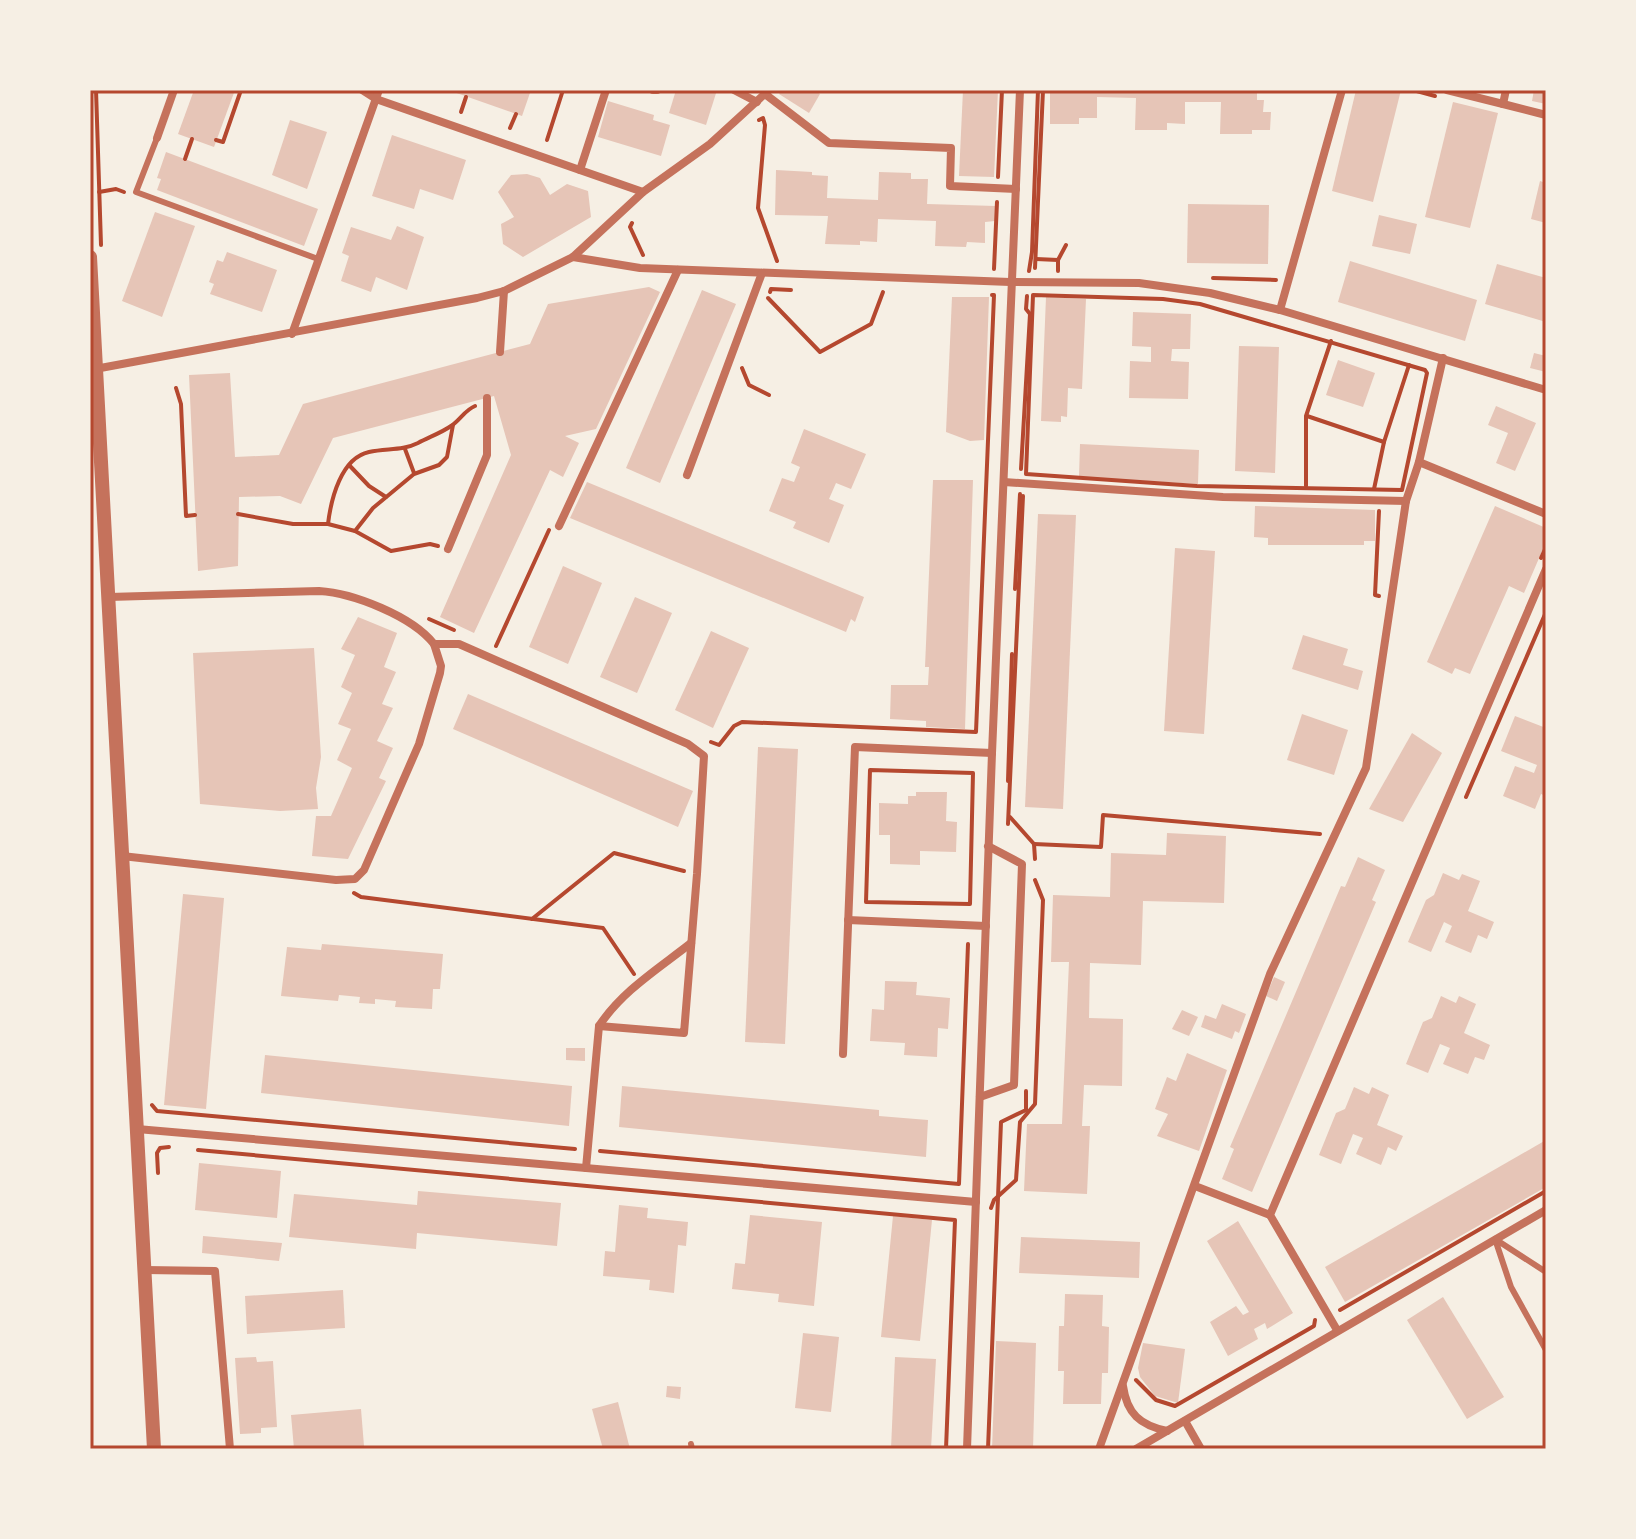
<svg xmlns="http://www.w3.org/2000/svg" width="1636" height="1539" font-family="'Fira Sans',sans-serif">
<rect width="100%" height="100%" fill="#f6efe4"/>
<g fill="#e6c5b7">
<polygon points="194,90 235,90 214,147 178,134"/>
<polygon points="448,90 531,90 522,116"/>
<polygon points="676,90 717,90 706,125 669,113"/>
<polygon points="782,90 814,90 820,94 809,113 779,94"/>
<polygon points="963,90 998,90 994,177 959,176"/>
<polygon points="1050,90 1257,90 1257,100 1264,100 1263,112 1271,112 1270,130 1252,130 1252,134 1220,134 1221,102 1185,102 1185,124 1167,123 1167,130 1135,130 1136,98 1097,97 1097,118 1079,118 1079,124 1050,124"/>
<polygon points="1356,90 1401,90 1373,202 1332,191"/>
<polygon points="1534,90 1546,90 1546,104 1532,101"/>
<polygon points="608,101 654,115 653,120 670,125 661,156 598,137"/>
<polygon points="1453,102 1498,113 1470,228 1425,217"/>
<polygon points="290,120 327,132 307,189 272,175"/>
<polygon points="392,135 466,160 453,200 420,189 414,209 372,196"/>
<polygon points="166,152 318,209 304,246 157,190 161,179 157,178"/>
<polygon points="776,170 812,172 812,175 828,176 827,198 878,200 879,172 911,173 911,179 928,179 927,204 996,206 995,221 985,222 985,243 967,242 966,247 935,246 936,221 878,219 877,242 860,241 860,245 825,244 828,216 775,215"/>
<polygon points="527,174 540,178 550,195 567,184 588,191 591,217 523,257 503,244 501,224 514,217 498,192 511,175"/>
<polygon points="1540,181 1546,183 1546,223 1531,219"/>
<polygon points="1188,204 1269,205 1268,264 1187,263"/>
<polygon points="155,212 195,226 162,317 122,301"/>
<polygon points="1379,215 1417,224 1410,254 1372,246"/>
<polygon points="397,226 424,237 407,290 376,277 371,292 341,281 349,256 342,253 351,227 391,240"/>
<polygon points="227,252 277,270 262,312 210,294 214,284 209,282 217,260 223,262"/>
<polygon points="1350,261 1477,300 1465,341 1338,302"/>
<polygon points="1497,264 1546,278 1546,322 1485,304"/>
<polygon points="649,287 660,292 596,429 565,436 579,443 563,477 550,470 474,633 440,617 511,455 494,396 333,438 301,504 280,496 239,497 238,566 198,571 189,375 230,373 235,457 279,455 303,404 530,344 548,304"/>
<polygon points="702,290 736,304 660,483 626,468"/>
<polygon points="952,297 989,297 984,440 970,441 946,432"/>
<polygon points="1046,297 1086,299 1082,389 1068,388 1067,417 1061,416 1061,422 1041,421"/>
<polygon points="1133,312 1191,314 1190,349 1172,349 1171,361 1189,362 1188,399 1129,398 1130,361 1151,362 1151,347 1132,346"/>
<polygon points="1239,346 1279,347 1275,473 1235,471"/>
<polygon points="1534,353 1546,356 1546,372 1530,368"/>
<polygon points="1338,360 1375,373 1363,407 1326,395"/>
<polygon points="1496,406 1536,423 1515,471 1496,463 1508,433 1488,425"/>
<polygon points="804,429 866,454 851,489 836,483 829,499 844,505 829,543 793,528 796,522 769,511 782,478 794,482 800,467 791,463"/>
<polygon points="1080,444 1199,450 1198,484 1079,477"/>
<polygon points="933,480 973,480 965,729 926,727 926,721 890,719 891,685 928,685 929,667 925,667"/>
<polygon points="587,482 864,597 855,622 851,619 846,632 570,518"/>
<polygon points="1255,506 1375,510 1375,541 1364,541 1364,545 1268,545 1268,538 1254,537"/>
<polygon points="1495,506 1546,528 1546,542 1524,593 1509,586 1470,674 1455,668 1452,674 1427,662"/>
<polygon points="1038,514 1076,515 1063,809 1025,807"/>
<polygon points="1175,548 1215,551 1204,734 1164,731"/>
<polygon points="563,566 602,583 568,664 529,647"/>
<polygon points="635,597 672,613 637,693 600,677"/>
<polygon points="358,617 397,633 384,667 396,672 382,704 393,708 377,741 393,748 379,778 386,781 348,859 312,856 316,816 331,816 352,768 337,760 351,729 338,724 352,693 341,687 355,655 341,649"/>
<polygon points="711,631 749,648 713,728 675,710"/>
<polygon points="1303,635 1348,649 1343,665 1363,671 1358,690 1292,669"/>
<polygon points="314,648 321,757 316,788 318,809 280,811 200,804 193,653"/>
<polygon points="468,694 693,791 678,827 453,729"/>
<polygon points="1302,714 1348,730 1334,775 1287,760"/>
<polygon points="1515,716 1546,728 1546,796 1541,794 1535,809 1503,796 1515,766 1534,773 1537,765 1501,751"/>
<polygon points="1412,733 1442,753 1403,822 1369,809"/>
<polygon points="758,747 798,749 785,1044 745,1042"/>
<polygon points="916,792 947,792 946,821 957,822 956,852 920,851 920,865 890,864 890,835 879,835 879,803 908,804 908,796 916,796"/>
<polygon points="1167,833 1226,836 1224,903 1143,901 1141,965 1090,963 1089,1018 1123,1019 1122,1086 1084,1085 1082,1126 1090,1126 1087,1194 1024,1191 1027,1124 1062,1124 1069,962 1051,962 1053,895 1110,897 1111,853 1166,855"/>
<polygon points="1358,857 1385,870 1372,900 1376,902 1252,1192 1222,1179 1234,1149 1230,1147 1341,886 1345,887"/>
<polygon points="1443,873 1459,880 1462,874 1480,881 1468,911 1494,922 1487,939 1478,935 1471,953 1445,942 1452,926 1444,922 1431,952 1408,942 1426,900 1434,895"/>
<polygon points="183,894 224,898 206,1109 164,1105"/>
<polygon points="322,944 443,954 440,989 433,989 432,1009 395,1007 396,1001 375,999 375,1004 359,1003 360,997 339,995 338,1001 281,996 287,947 321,950"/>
<polygon points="1274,977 1285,982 1277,1001 1266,996"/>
<polygon points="885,981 917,982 916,995 950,998 948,1029 938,1028 937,1057 904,1055 905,1043 870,1041 872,1009 884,1010"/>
<polygon points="1441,996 1456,1003 1459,996 1476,1004 1464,1033 1490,1045 1484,1060 1475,1057 1468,1074 1443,1064 1450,1048 1440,1044 1428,1073 1406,1064 1423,1022 1432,1018"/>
<polygon points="1222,1004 1246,1014 1239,1033 1235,1031 1232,1039 1201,1027 1205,1015 1216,1019"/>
<polygon points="1182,1010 1198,1017 1189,1036 1172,1029"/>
<polygon points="566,1048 585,1048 585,1061 566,1060"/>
<polygon points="1187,1053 1227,1070 1199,1151 1157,1136 1168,1114 1155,1109 1167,1077 1176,1081"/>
<polygon points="265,1055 572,1086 569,1126 261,1093"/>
<polygon points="622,1086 879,1110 879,1116 928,1120 926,1157 619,1127"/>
<polygon points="1354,1087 1369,1094 1372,1087 1389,1095 1377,1125 1403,1136 1396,1151 1388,1147 1381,1165 1356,1154 1363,1138 1353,1134 1341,1164 1319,1155 1336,1113 1345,1109"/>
<polygon points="1546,1140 1546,1187 1345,1302 1325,1267"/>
<polygon points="199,1163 281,1171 277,1218 195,1210"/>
<polygon points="418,1191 561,1203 557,1246 417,1233 416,1249 289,1237 294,1194 417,1205"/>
<polygon points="619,1205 648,1208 647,1218 688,1222 686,1246 678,1245 674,1293 649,1290 650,1280 603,1276 605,1251 615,1252"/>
<polygon points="750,1215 822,1222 814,1306 778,1302 779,1294 732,1289 735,1263 745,1264"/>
<polygon points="893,1216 932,1220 920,1341 881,1337"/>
<polygon points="1238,1221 1293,1313 1267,1329 1265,1323 1254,1329 1258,1339 1228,1356 1210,1322 1236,1306 1243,1315 1249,1312 1207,1241"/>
<polygon points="203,1236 282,1243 279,1261 202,1253"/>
<polygon points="1021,1237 1140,1242 1139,1278 1019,1273"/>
<polygon points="343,1290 345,1328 247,1334 245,1296"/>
<polygon points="1065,1294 1103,1295 1102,1326 1109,1327 1108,1373 1102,1373 1101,1404 1063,1404 1064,1371 1058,1371 1059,1326 1064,1326"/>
<polygon points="1443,1297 1504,1397 1467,1419 1407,1320"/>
<polygon points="803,1333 839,1337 831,1412 795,1408"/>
<polygon points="996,1341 1036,1343 1033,1449 992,1449"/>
<polygon points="1143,1343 1185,1349 1178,1403 1155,1396 1140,1377 1138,1368"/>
<polygon points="256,1357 257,1362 273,1361 277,1427 261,1428 261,1433 240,1434 235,1358"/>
<polygon points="895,1357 936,1359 931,1449 891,1449"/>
<polygon points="667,1386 681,1387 680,1399 666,1397"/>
<polygon points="618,1402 630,1449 603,1449 592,1409"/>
<polygon points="361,1409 364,1446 294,1449 291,1415"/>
</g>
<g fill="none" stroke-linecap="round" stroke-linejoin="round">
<g stroke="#b5482f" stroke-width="4">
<polyline points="96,90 101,245"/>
<polyline points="1413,90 1435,96"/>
<polyline points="461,112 466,97"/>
<polyline points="759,120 763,118 765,125 758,208 777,261"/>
<polyline points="510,128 516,114"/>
<polyline points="216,140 223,142 241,90"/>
<polyline points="547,140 563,90"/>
<polyline points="185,159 192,139"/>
<polyline points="998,177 1002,90"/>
<polyline points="99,192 116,189 124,192"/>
<polyline points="632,223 630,227 643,255"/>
<polyline points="1036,259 1058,260 1058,271"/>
<polyline points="1058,260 1066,245"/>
<polyline points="1035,268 1043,90"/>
<polyline points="994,269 997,202"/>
<polyline points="1029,271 1032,252 1038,90"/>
<polyline points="1213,278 1276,280"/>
<polyline points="770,292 771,289 791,290"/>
<polygon points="1033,295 1163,299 1200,304 1425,370 1427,373 1402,490 1197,486 1026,474"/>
<polyline points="768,298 820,352 871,324 883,292"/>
<polyline points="742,368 749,385 769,395"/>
<polyline points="176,388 181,404 186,516 195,515"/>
<polyline points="1307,416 1384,442"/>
<polyline points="405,449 414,473"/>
<polyline points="350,466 369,486 386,497"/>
<polyline points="1021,469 1030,314 1026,309 1027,296"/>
<polyline points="1306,486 1306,416 1331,341"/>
<polyline points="1374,489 1384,442 1409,365"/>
<path d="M238,514L293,524H328C331,499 341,458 369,452C387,448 402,451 418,443C429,437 441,433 451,426C460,420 465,410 475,406"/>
<polyline points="328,524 355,531 373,508 414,474 439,465 447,457 453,425"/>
<polyline points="355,531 391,551 430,544 438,546"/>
<polyline points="1541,558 1546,547"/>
<polyline points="1015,589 1020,494"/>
<polyline points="1379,596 1375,595 1379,511"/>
<polyline points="429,619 454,630"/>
<polyline points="496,646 549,530"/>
<polyline points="711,742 719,745 734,726 742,722 976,732 994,295 992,295"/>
<polygon points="870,770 973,773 970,904 866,902"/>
<polyline points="1008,781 1012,654"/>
<polyline points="1466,797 1546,612"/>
<polyline points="1010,817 1034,844 1035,859"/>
<polyline points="1008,824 1023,496"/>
<polyline points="1034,844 1101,847 1103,815 1320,834"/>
<polyline points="354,893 361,897 603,928 634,974"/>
<polyline points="532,919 614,853 684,871"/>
<polyline points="152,1105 157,1111 575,1149"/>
<polyline points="198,1150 955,1220 946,1449"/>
<polyline points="600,1151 959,1184 968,944"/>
<polyline points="158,1173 157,1153 160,1148 169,1147"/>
<polyline points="991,1208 994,1200 1016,1180 1020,1122 1035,1104 1043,900 1035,880"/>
<polyline points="1340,1310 1546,1191"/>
<polyline points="1136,1380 1156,1400 1175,1406 1314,1326 1315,1320"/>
<polyline points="988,1449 1001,1122 1026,1110 1026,1091"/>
</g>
<g stroke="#c5725c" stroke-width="6">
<polyline points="157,138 136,192 318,259"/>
<polyline points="1546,1272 1495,1239 1511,1287 1546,1350"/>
<polyline points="691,1444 692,1449"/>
</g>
<g stroke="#c5725c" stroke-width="8">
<polyline points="362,90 376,99 643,192"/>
<polyline points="653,90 657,90"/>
<polyline points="734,90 757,102"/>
<polyline points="1447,90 1503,104 1506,90"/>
<polyline points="765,94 829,143 951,148 950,186 1016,189"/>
<polyline points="1503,104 1546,115"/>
<polyline points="157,138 174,90"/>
<polyline points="580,170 606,90"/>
<polyline points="573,257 640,268 1010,282 1139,283 1210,293 1280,310 1546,390"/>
<polyline points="1280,310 1342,90"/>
<polyline points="292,334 379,90"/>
<polyline points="500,352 504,291"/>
<polyline points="95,369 477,298 504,291 573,257 643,192 710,144 769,90"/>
<polyline points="1419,462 1546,514"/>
<polyline points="687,475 762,273"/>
<polyline points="1004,482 1223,497 1406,501"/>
<polyline points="559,526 678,270"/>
<polyline points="448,549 487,455 487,398"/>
<path d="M109,597L319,591C353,593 412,616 434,644H459L688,744L704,756L697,874L684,1033L599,1026"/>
<polyline points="122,856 336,880 355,879 364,870 419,744 440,673 441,666 434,644"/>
<polyline points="848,920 986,926"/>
<polyline points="843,1054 855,747 992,753"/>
<polyline points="980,1097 1014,1085 1022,864 988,846"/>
<polyline points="137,1129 976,1202"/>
<path d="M586,1168L599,1026C622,991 658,969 691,943"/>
<polyline points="1195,1186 1270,1215"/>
<polyline points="145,1270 215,1271 230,1449"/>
<polyline points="1337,1330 1270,1215 1546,569"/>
<path d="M1123,1386C1127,1414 1140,1425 1167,1431"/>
<polyline points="1185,1421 1201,1449"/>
<polyline points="967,1449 992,753 1020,90"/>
<polyline points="1099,1449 1270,974 1366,768 1406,501 1419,462 1443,358"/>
<polyline points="1136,1449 1546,1210"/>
</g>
<polyline stroke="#c5725c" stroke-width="14" points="90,257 154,1449"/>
</g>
<rect width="1636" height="1539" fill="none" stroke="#f6efe4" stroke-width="184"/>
<rect x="92" y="92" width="1452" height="1355" fill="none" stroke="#b5482f" stroke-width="3"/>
</svg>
